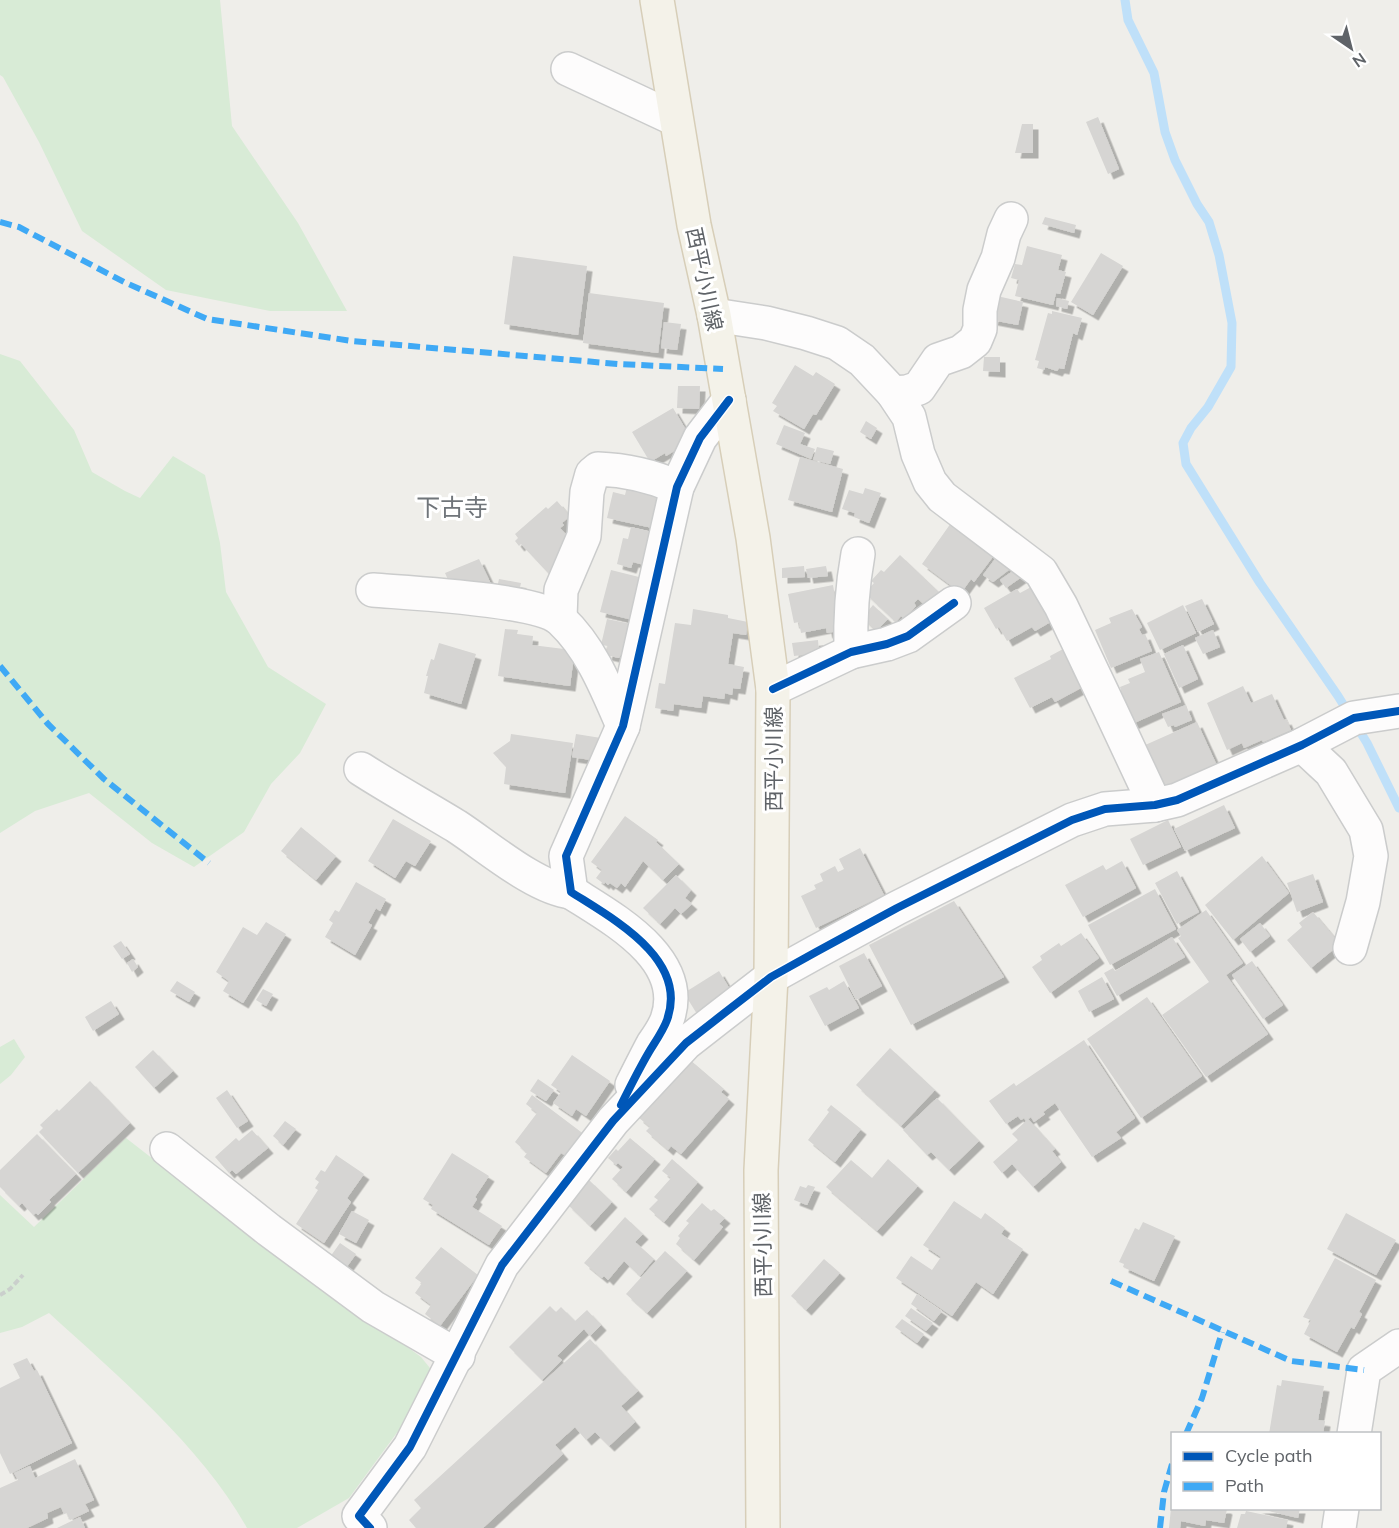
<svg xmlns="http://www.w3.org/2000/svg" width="1399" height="1528" font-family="Mulish,'Noto Sans JP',sans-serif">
<defs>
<filter id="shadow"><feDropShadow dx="5.5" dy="5.5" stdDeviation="0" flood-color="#0004"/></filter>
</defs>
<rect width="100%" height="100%" fill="#efeeea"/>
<g fill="#d8ebd6">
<polygon points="0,0 220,0 232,126 298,223 347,311 270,311 166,290 82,231 39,142 3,77 0,75"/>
<polygon points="0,354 20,361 74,430 92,472 125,491 140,498 173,456 205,475 220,543 226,592 268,667 326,704 300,753 271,784 244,832 194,867 152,843 89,793 35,811 0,833"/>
<polygon points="14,1039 25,1057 11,1075 0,1084 0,1047"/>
<path d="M126,1138L198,1194L421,1357L434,1373L407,1419L349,1498L297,1528H247C202,1447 117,1375 49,1313L22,1327L0,1333V1195L34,1227Z"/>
</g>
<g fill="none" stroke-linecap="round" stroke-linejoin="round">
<polyline stroke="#bfe0f9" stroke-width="9" points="1125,0 1128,20 1154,73 1165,132 1175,160 1197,204 1209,222 1219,255 1232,323 1231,367 1208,407 1191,428 1183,443 1186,464 1260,583 1338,696 1367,743 1399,808"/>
</g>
<g fill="#d6d5d3" filter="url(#shadow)">
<polygon points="1098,117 1119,169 1108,174 1086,122"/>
<polygon points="1022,124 1033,124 1033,153 1015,153"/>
<polygon points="1045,217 1076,225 1074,233 1042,224"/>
<polygon points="1027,246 1062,255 1058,270 1066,272 1060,294 1056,293 1053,305 1015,296 1019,280 1011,278 1015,264 1022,265"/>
<polygon points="1101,253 1123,266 1093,315 1071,302"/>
<polygon points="513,256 587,266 578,335 504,324"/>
<polygon points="589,293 664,303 658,353 583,343"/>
<polygon points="997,296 1023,302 1018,325 992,320"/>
<polygon points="1057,298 1069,301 1067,309 1056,306"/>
<polygon points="1052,311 1082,318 1077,335 1073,333 1064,369 1059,368 1057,371 1045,367 1044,370 1037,368 1039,361 1035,360 1048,313 1052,314"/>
<polygon points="664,322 681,324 677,350 661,348"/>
<polygon points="984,357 1000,357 1000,372 983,371"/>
<polygon points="795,365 813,376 816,372 835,384 816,415 813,414 804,429 773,411 777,406 772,403"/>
<polygon points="678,386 700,386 699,409 677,408"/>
<polygon points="673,408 692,440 666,456 665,453 650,462 632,432"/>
<polygon points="866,421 877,428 871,439 860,432"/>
<polygon points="784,425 805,433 800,444 815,449 811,459 776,444"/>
<polygon points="817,447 834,451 830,464 813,460"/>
<polygon points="800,457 843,469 832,512 788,500"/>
<polygon points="627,487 664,496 657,529 607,518 613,492 625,495"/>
<polygon points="865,488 881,493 869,523 854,517 855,513 842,509 849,490 863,494"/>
<polygon points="557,501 570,516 562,523 564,525 560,528 572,541 566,558 549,574 521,544 519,546 515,541 518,538 515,534 546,507 548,509"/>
<polygon points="951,523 998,550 974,582 971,579 961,593 922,564"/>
<polygon points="631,527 656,533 648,566 633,562 631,568 617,564 623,538 628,539"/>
<polygon points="900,555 941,594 928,608 918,599 914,603 916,606 904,619 901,616 896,622 865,593 874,583 871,581 881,570 884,572"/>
<polygon points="998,555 1014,566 993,582 983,575"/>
<polygon points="479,559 491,584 450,584 445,573"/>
<polygon points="804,566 805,577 782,578 782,568"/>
<polygon points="826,566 828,576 808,578 806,569"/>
<polygon points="1017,568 1023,576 1006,588 1000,580"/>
<polygon points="611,570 647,579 641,622 600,612"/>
<polygon points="499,579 521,583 519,592 497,588"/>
<polygon points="833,585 838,614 844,630 827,633 826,628 801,633 799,622 794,623 788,594"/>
<polygon points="1035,585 1054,620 1035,631 1032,627 1007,641 999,627 996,629 984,608 1017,589 1020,593"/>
<polygon points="1202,599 1214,624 1198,632 1185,606"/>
<polygon points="873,605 888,619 876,631 862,618"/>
<polygon points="1183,605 1196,633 1160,650 1147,623"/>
<polygon points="693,609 728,615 728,618 748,622 746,635 733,633 728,664 744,667 740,689 733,688 732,695 725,693 724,699 703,696 701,708 674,704 673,711 655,708 659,683 665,684 675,623 691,625"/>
<polygon points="1132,609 1142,627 1139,629 1142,635 1145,634 1152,651 1111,668 1095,630 1111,623 1109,618"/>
<polygon points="607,619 636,625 628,655 621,654 619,658 606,655 608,646 601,645"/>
<polygon points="505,629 518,630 517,634 533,636 532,645 572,650 574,655 570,686 498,676"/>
<polygon points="1213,630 1220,647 1203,654 1195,638"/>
<polygon points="818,640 819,653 794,656 792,643"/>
<polygon points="439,643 476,654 461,704 424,693 428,676 426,676 431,659 434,660"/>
<polygon points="1183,645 1198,679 1179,688 1164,654"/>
<polygon points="1065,648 1075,669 1072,671 1081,688 1055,702 1052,697 1030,708 1014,678 1051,659 1050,656"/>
<polygon points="1159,652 1181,702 1132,724 1117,692 1121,690 1120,687 1130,683 1128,679 1145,672 1140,659"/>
<polygon points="1243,686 1251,703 1272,694 1284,720 1286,719 1291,730 1263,742 1262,740 1244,748 1242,743 1227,750 1207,703"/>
<polygon points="1186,705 1192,720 1175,727 1174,725 1168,727 1162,714"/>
<polygon points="1197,722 1218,768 1161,796 1143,746"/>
<polygon points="511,734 573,743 565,793 504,784 506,767 493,753 510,741"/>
<polygon points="576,734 601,738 597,761 572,757"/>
<polygon points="1224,805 1235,828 1185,851 1174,829"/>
<polygon points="625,816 658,840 656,842 679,864 663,880 643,861 625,887 621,883 617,888 610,883 608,885 605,882 604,884 596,878 602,870 591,862"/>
<polygon points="393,819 431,841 415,866 406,861 395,878 368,861"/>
<polygon points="1168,820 1181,847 1143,865 1130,839"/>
<polygon points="301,827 336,856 316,880 281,851"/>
<polygon points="860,848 884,895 816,928 801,896 816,889 814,885 823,881 820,874 835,866 838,872 844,869 839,859"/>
<polygon points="1262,856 1289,893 1233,940 1205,905"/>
<polygon points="1122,861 1136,888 1083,917 1065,885 1103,865 1106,870"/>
<polygon points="1177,871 1199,912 1177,924 1155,883"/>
<polygon points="1313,874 1323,902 1297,912 1287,883"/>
<polygon points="676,875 691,890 685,898 692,904 681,914 675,908 660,924 643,908"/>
<polygon points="356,882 386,899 380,911 376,908 368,923 372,925 355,955 325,937 333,923 329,920 335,910 339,912"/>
<polygon points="1155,889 1176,929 1110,965 1088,925"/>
<polygon points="954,901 1004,977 911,1025 869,945"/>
<polygon points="1206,910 1243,963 1226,975 1268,1034 1206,1077 1162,1015 1209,982 1178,938 1181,936 1177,930"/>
<polygon points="1313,912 1340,944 1311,968 1287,940 1302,927 1299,923"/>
<polygon points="266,922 286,934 243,1003 223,991 229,981 216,972 243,927 257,935"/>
<polygon points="1260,923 1270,936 1250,952 1240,939"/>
<polygon points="1081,933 1099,958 1050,993 1032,967 1042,960 1040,956 1059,943 1061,946"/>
<polygon points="1172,937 1185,957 1117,996 1104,973 1113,968 1115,971"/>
<polygon points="121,941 130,954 122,959 113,946"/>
<polygon points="864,953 882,986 856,1000 839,966"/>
<polygon points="133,959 138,967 132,972 127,963"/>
<polygon points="1252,961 1283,1005 1263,1019 1232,975"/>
<polygon points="719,971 734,996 697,1014 684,993"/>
<polygon points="1102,977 1114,999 1089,1012 1078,991"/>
<polygon points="177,981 195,992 189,1002 170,991"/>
<polygon points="844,981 859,1008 825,1026 809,996 827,987 829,990"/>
<polygon points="263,989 273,994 266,1006 256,1000"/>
<polygon points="1147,997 1202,1076 1141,1118 1087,1039"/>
<polygon points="111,1001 119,1014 93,1031 85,1017"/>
<polygon points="1084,1040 1135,1118 1116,1132 1121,1138 1092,1157 1055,1103 1043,1112 1045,1114 1034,1122 1031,1117 1028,1119 1055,1149 1052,1151 1061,1162 1033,1187 1012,1164 1002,1173 993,1162 1018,1140 1012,1134 1026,1121 1024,1118 1021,1120 1018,1116 1006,1124 989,1101 1014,1083 1016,1086"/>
<polygon points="890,1048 935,1090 901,1126 856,1085"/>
<polygon points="153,1050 173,1071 154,1088 135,1067"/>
<polygon points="572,1055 610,1081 586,1116 576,1109 572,1116 553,1103 561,1092 551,1085"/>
<polygon points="689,1059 724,1089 721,1092 729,1099 681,1154 671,1146 668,1150 646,1131 650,1127 638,1117"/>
<polygon points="538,1079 554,1090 546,1101 530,1091"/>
<polygon points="90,1081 130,1123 78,1173 39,1132 43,1128 40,1125 57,1109 59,1111"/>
<polygon points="227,1090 248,1121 237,1128 216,1098"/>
<polygon points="532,1095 585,1135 568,1157 561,1153 546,1173 524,1157 527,1153 515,1142 537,1113 526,1104"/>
<polygon points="937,1098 979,1141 949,1170 931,1152 927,1155 903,1130"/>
<polygon points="831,1105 861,1129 835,1162 808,1140 829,1112 827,1110"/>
<polygon points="285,1121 296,1129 283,1145 273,1136"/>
<polygon points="252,1130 268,1148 236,1174 232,1170 229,1173 215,1157 236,1138 239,1141"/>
<polygon points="37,1134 76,1174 49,1200 51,1202 38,1215 36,1213 33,1215 22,1203 19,1206 0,1187 0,1170"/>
<polygon points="630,1138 655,1159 626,1192 612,1179 623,1167 618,1163 616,1165 608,1158 616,1149 618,1151"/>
<polygon points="452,1153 489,1176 475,1197 477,1199 472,1207 502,1226 489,1245 431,1209 433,1205 423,1199"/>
<polygon points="336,1155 364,1174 347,1198 351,1202 324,1243 296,1224 318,1190 315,1188 319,1182 315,1179 321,1170 325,1172"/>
<polygon points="672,1159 698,1182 664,1222 649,1209 658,1200 654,1197 671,1178 662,1171"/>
<polygon points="888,1159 918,1186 877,1231 826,1187 851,1160 872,1178"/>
<polygon points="589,1180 612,1202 590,1226 567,1204"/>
<polygon points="808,1185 815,1187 807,1205 794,1200 800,1186 806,1188"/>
<polygon points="954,1201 981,1219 985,1213 1005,1228 1001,1234 1023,1249 993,1294 976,1282 952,1316 896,1278 911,1256 932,1270 941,1257 923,1245"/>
<polygon points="702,1203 711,1211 714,1209 725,1218 719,1224 723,1227 694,1260 676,1244 680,1238 678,1236 689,1223 686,1221"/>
<polygon points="352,1211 369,1220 356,1243 339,1234"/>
<polygon points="1346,1213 1396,1240 1376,1275 1327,1249"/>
<polygon points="625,1217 643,1234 635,1242 654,1259 640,1276 624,1261 608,1280 604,1276 602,1278 584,1263"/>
<polygon points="1143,1222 1175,1236 1154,1281 1123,1267 1124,1264 1119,1262 1135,1228 1139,1230"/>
<polygon points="340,1243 356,1254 346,1268 330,1257"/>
<polygon points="441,1247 478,1275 440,1326 425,1314 431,1305 415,1293 422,1283 415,1278"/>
<polygon points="665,1251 687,1271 647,1313 626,1294"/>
<polygon points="1335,1258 1376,1280 1359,1312 1362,1314 1354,1329 1351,1327 1337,1352 1304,1334 1311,1320 1303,1317"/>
<polygon points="824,1259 840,1273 806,1310 791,1296"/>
<polygon points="917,1294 942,1311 934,1321 911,1304"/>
<polygon points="550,1306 556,1312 561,1307 575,1321 587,1310 601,1325 590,1336 584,1329 557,1356 562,1360 542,1380 509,1347"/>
<polygon points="911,1308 933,1323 926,1331 905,1316"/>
<polygon points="902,1319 924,1334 917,1343 895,1327"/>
<polygon points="590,1339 638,1391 621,1406 635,1422 609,1446 595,1432 586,1440 575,1427 555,1445 563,1454 483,1528 416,1528 409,1520 421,1508 414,1500"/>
<polygon points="27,1358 34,1371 37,1370 72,1443 10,1474 0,1453 0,1388 20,1378 13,1364"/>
<polygon points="1282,1380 1324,1386 1318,1420 1325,1421 1323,1434 1269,1434 1277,1385 1281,1386"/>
<polygon points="75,1459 94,1500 85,1504 89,1511 70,1520 67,1513 64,1514 61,1507 47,1513 48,1518 27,1528 0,1528 0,1488 18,1480 14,1473 30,1466 35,1478"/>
<polygon points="1171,1508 1225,1508 1227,1509 1224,1523 1206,1520 1205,1526 1181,1521 1180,1528 1169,1528"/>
<polygon points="1256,1508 1300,1508 1298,1518"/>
<polygon points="1246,1511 1288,1520 1286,1528 1237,1528 1241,1514 1245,1514"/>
<polygon points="80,1517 85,1528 57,1528"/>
</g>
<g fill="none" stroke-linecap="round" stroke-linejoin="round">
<defs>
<g id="minor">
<polyline points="568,69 675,119"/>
<polyline points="714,315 766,323 806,333 837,343 862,360 893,393 909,417 918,454 930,482 942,497 1041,572 1061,606 1110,709 1155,805"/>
<polyline points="893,393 907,392 919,388 938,360 961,352 975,341 980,329 980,310 984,290 998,258 1004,234 1011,219"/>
<path d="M373,590C409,593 538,599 561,620C591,648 607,689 623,726"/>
<path d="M560,618L561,590L584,536L587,492L592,474L598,469C626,470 652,476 677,487"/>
<path d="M851,652C850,618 852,587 858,554"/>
<polyline points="773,689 851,652 887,644 908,636 954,603"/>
<polyline points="1302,745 1331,772 1366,830 1371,856 1363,902 1350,948"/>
<path d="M361,769C392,789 425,807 456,826C487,846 535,888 571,892"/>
<path d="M632,1085C639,1071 646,1057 653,1044C658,1037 664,1028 667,1020C689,959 613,919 571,892L566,856L623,726L677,487L700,438L729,400"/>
<polyline points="167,1149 269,1230 373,1307 458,1356"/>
<polyline points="1354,1434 1364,1370 1399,1346"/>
<polyline points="370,1528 359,1516 410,1447 502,1265 613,1121 686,1043 718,1018 771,977 816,952 897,908 1072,820 1105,809 1155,805 1177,800 1302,745 1354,718 1399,711"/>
<polyline points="1339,1528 1342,1508"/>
</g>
<polyline id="major" points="657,0 694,225 714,315 753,538 773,689 771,977 761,1170 763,1528"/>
</defs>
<use href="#minor" stroke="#cbcccc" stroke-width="36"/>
<use href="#major" stroke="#d7ceb8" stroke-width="36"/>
<polyline stroke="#cacfcc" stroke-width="4" stroke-dasharray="6 3" stroke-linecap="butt" points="0,1295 10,1289 23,1275"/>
<use href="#minor" stroke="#fdfcfc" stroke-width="33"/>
<use href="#major" stroke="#f4f2e9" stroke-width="33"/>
<g stroke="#3fa9f5" stroke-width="6" stroke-dasharray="12 6" stroke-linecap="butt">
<polyline points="0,222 19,227 124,282 207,319 352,341 618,364 723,369"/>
<polyline points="0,666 48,724 104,779 209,863"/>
<polyline points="1111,1281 1291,1361 1364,1370"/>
<polyline points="1186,1434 1202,1398 1222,1332"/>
<polyline points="1160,1528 1164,1492 1172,1464"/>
</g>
<defs>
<g id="cycleway">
<polyline points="773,689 851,652 887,644 908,636 954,603"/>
<path d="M621,1105C630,1087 639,1069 649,1052C655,1042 663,1031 667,1020C689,959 613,919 571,892L566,856L623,726L677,487L700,438L729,400"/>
<polyline points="370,1528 359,1516 410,1447 502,1265 613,1121 686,1043 718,1018 771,977 816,952 897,908 1072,820 1105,809 1155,805 1177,800 1302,745 1354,718 1399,711"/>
</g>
</defs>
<use href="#cycleway" stroke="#fff" stroke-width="11"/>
<use href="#cycleway" stroke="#0057b8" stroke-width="8"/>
</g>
<g text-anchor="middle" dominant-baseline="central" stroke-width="6" stroke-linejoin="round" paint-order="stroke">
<g font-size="21" fill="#5f6368" stroke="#fff">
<text transform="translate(705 279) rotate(78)">西平小川線</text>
<text transform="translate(773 759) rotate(-90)">西平小川線</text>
<text transform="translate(762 1245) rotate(-91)">西平小川線</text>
</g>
<g font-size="24" fill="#70757a" stroke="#fff">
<text x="452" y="507">下古寺</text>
</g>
</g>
<rect x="1171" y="1432" width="210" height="78" fill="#ffffff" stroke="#bfc1c3" stroke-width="1.5"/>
<rect x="1183" y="1452" width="30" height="9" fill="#0057b8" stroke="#bfc1c3" stroke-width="1.5"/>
<text x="1225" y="1462" font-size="18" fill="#5f6368">Cycle path</text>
<rect x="1183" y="1482" width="30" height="9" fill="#3fa9f5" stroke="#bfc1c3" stroke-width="1.5"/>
<text x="1225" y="1492" font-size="18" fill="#5f6368">Path</text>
<g transform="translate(1351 48) rotate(145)" stroke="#ffffff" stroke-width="4.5" paint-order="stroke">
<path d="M0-4.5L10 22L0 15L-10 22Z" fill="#5f6368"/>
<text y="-9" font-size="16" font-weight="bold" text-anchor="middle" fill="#5f6368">N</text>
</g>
</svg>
